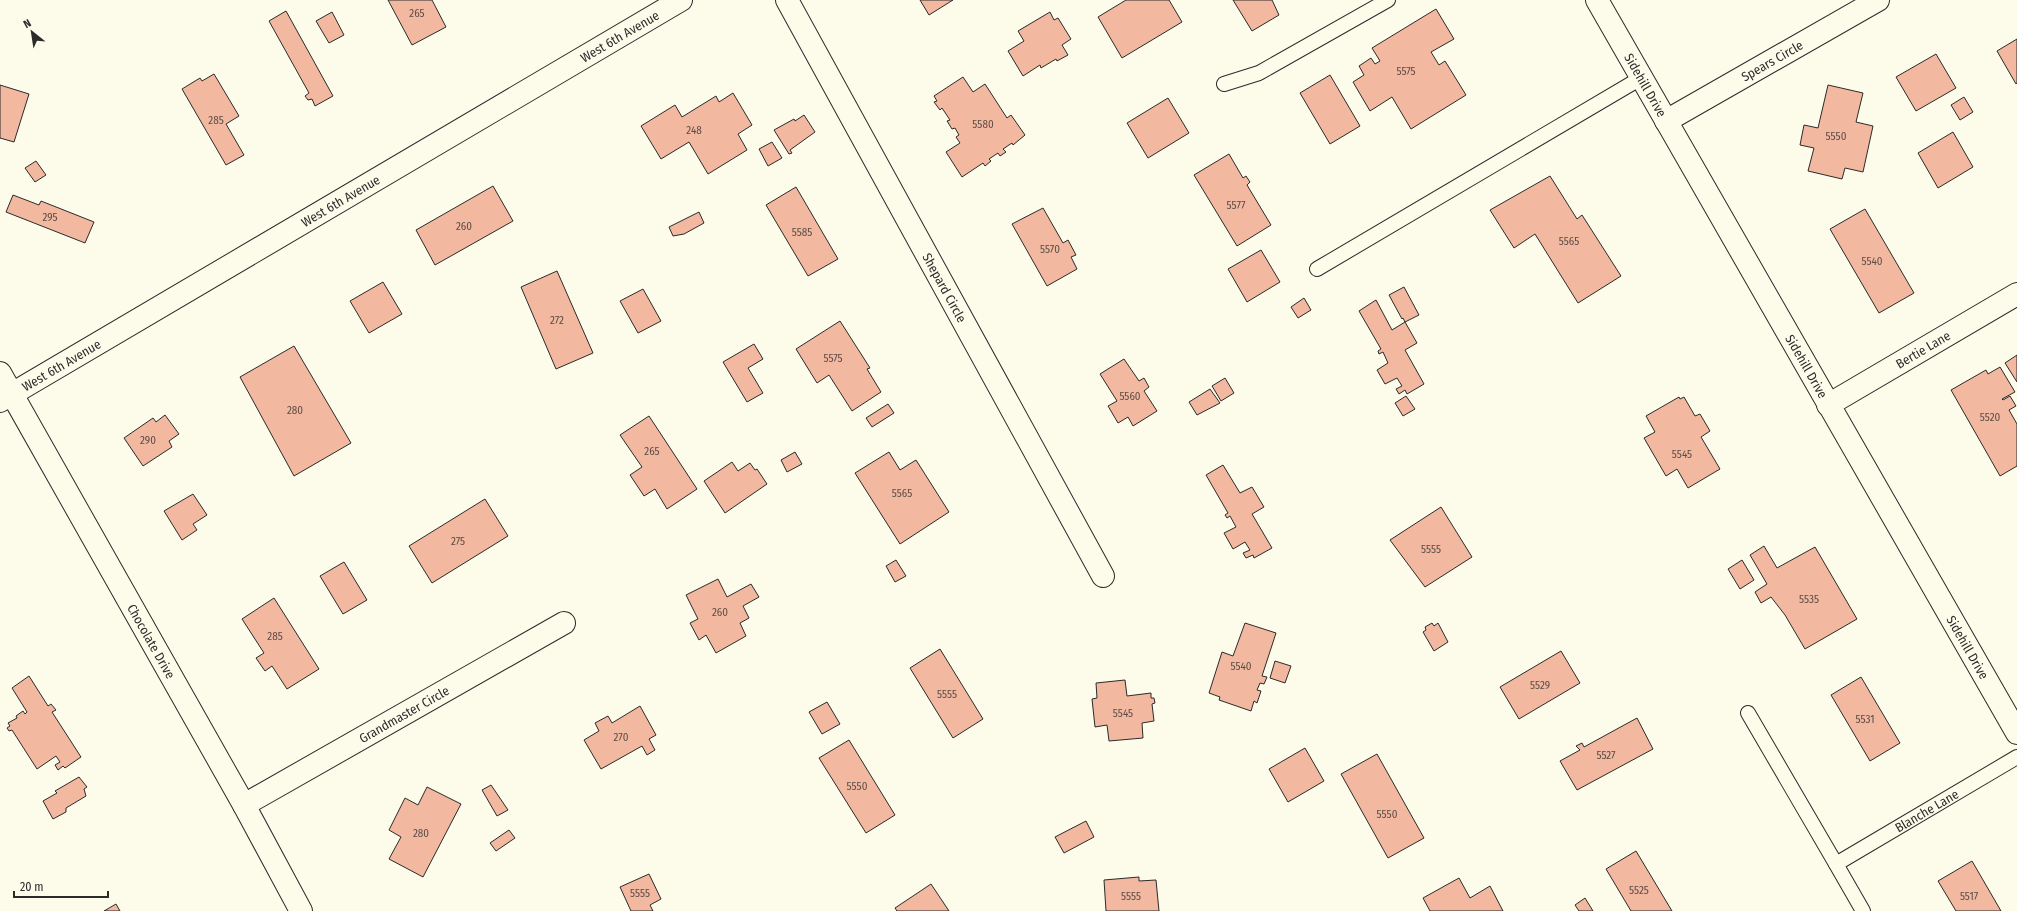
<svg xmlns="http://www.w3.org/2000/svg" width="2017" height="911" font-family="'Fira Sans Condensed',sans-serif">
<rect width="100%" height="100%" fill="#fdfbea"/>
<g fill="#f2b8a0" stroke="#2b2b2b">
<polygon points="388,0 432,0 446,27 412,45"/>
<polygon points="920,0 953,0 929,15"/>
<polygon points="1126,0 1169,0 1182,22 1122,58 1098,17"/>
<polygon points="1233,0 1272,0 1279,15 1252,31"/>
<polygon points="1436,9 1454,39 1431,52 1439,65 1445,61 1466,95 1411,129 1392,97 1370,111 1353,82 1364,75 1359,66 1371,58 1375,64 1380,61 1372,48"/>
<polygon points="286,11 333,96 315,106 312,99 308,100 305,96 309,93 269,21"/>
<polygon points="332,12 344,35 329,43 316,21"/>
<polygon points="1050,12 1054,20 1058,18 1071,39 1062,45 1068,55 1057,61 1056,59 1041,68 1040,65 1023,76 1008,51 1024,41 1018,31"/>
<polygon points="2017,39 2017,83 2016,84 1997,51"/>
<polygon points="1936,54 1956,88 1916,111 1896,77"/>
<polygon points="214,74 239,116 226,124 244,155 226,165 182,89 200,78 202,81"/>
<polygon points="1330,75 1360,126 1330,144 1300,93"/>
<polygon points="963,77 973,92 985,84 1007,118 1011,115 1025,135 1013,145 1012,143 1003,149 1006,152 1000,156 998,153 989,159 991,161 985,166 983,163 962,177 946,152 960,143 956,137 959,135 955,128 952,129 947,121 950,120 942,108 940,110 934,102 937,101 934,96"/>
<polygon points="0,85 29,94 14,142 0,138"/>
<polygon points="1828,85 1863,93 1856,122 1873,126 1863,172 1845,168 1842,179 1808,171 1814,148 1800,145 1804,125 1818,128"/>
<polygon points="733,93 752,125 738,134 747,150 708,174 689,142 661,159 641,126 675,105 682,117 716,96 719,102"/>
<polygon points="1964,97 1973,112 1960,120 1951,105"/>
<polygon points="1168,98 1189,133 1148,158 1127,123"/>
<polygon points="804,115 815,132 790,150 792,153 789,154 774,130 794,119 795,121"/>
<polygon points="1953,132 1973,167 1938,188 1918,153"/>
<polygon points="772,142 782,158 768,166 759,149"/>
<polygon points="1229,154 1243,178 1246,176 1250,182 1247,185 1271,225 1237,246 1194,175"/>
<polygon points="36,161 46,175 35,182 25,168"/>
<polygon points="1550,176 1577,219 1582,215 1621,276 1578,303 1535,234 1514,248 1490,210"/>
<polygon points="493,186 513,221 435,265 416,230"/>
<polygon points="796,187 838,259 808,276 766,205"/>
<polygon points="13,195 39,205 41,201 94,222 85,243 6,212"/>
<polygon points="1043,208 1063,243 1068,240 1076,255 1071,257 1077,269 1047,286 1012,224"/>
<polygon points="1865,209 1914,293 1879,313 1830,229"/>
<polygon points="699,212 704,223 684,234 673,236 669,227"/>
<polygon points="1261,250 1280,282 1247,302 1228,269"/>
<polygon points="557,271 593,353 556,369 521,287"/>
<polygon points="383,282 402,314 369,333 350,301"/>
<polygon points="1404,287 1419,315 1405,322 1403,318 1402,319 1389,295"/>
<polygon points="643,289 661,321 638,333 620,301"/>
<polygon points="1304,298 1311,310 1298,318 1291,307"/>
<polygon points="1376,300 1392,330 1405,322 1417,343 1405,350 1424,384 1407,394 1405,390 1399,394 1396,389 1402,386 1397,378 1385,384 1377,370 1388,363 1383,352 1379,354 1378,351 1381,349 1359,311"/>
<polygon points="840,321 870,368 867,369 881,392 852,411 829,375 817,383 796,349"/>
<polygon points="754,344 763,359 748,368 763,393 747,402 723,362"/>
<polygon points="294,346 351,443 294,476 240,377"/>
<polygon points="2017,355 2017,382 2005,363"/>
<polygon points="1124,359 1139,381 1144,378 1149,387 1144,391 1157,411 1133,426 1128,417 1118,423 1108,406 1117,401 1100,374"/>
<polygon points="2000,367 2015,392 2002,399 2003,400 2010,396 2016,406 2009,410 2017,424 2017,466 2000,476 1951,390 1986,370 1988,374"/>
<polygon points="1225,378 1234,393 1221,401 1212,386"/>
<polygon points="1210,389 1220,403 1197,415 1189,402"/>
<polygon points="1406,396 1415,409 1403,416 1395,403"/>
<polygon points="1679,397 1680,399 1684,397 1695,416 1700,414 1710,431 1701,437 1720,469 1688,488 1677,469 1666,476 1644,438 1655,432 1646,416"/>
<polygon points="888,404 894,413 872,427 866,418"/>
<polygon points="165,415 179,434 169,441 172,447 143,466 124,438 153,418 156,422"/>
<polygon points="649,416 697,489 667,509 655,489 644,496 630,475 642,467 620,435"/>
<polygon points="795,452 802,464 787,472 781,460"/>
<polygon points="889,452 900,470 916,460 949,512 900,544 855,473"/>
<polygon points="732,462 738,471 750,463 755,470 757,469 767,484 725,513 704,481"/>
<polygon points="1223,465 1240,493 1252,487 1264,507 1252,514 1272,548 1254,558 1253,555 1246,558 1243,553 1250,550 1245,542 1233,549 1224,533 1236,527 1230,516 1227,518 1225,515 1228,513 1206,475"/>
<polygon points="193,494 207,515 193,524 197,530 182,540 164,511"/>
<polygon points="485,499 508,536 432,583 409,546"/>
<polygon points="1441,507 1472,557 1425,587 1390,540"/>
<polygon points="1764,546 1777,568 1815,547 1857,619 1805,649 1785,615 1771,597 1761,603 1755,592 1767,584 1750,555"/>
<polygon points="896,560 906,576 895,582 886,566"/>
<polygon points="1742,560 1754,580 1740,589 1728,569"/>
<polygon points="344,562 367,600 343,614 320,576"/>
<polygon points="718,579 727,597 751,584 759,597 743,606 749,618 740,623 746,636 716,653 706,635 699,640 690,623 698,619 686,595"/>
<polygon points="274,598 319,669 287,689 272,666 265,671 256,658 264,653 242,619"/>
<polygon points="1245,623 1276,633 1262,676 1267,677 1264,684 1260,683 1257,690 1261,691 1257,703 1254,701 1251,711 1219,700 1220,697 1209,693 1222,652 1233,656"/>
<polygon points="1432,623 1434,626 1438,623 1448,642 1434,651 1423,632 1426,630 1425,627"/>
<polygon points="940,649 983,719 953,738 910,668"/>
<polygon points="1561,651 1580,683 1519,719 1500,687"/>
<polygon points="1275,661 1291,666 1285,683 1270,678"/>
<polygon points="29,676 48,706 51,704 56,710 52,712 81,757 65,768 63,766 58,770 55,765 60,762 56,756 37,769 12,730 9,731 7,728 10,726 8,723 17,718 16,716 23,711 25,714 27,712 12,688"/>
<polygon points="1861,677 1900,743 1870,761 1831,695"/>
<polygon points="1125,680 1127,696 1151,693 1151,698 1154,698 1155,703 1152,704 1154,721 1142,723 1143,738 1109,741 1107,725 1095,727 1092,699 1097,698 1096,683"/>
<polygon points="827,702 840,724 822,734 809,712"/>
<polygon points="640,706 656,735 649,739 655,750 647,755 642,746 601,769 584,740 599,731 595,723 608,716 612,723"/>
<polygon points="1637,718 1653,749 1577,790 1560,761 1580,750 1576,746 1582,743 1584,747"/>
<polygon points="849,740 895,815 866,833 819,758"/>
<polygon points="1305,748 1324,781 1288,802 1269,769"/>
<polygon points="1377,754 1424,838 1388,858 1341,774"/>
<polygon points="79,777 87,787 84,789 86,796 66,808 66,812 53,819 43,801 57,793 55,791"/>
<polygon points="491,785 508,810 497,816 482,790"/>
<polygon points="427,787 461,804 423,877 389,859 401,837 389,830 405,798 418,805"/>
<polygon points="1086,821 1094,837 1064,853 1055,837"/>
<polygon points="509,830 515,838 496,851 490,843"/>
<polygon points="1636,851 1672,911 1631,911 1606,869"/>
<polygon points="1972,861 2001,911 1956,911 1938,881"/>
<polygon points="649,874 661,899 650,905 653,911 631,911 620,887"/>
<polygon points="1139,877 1139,881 1156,880 1159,911 1106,911 1104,880"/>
<polygon points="1459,878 1470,898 1490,886 1503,911 1430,911 1423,898"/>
<polygon points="931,884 949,911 897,911 895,908"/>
<polygon points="1585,898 1593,911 1579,911 1575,905"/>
<polygon points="116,904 120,911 104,911"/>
</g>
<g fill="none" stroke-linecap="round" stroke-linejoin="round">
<defs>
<g id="service">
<polyline points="1224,84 1259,73 1388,0"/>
<polyline points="1317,269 1641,78"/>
<path id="s1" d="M1748,713L1836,864L2017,757"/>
<polyline points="1836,864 1863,911"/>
</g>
<g id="minor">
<path id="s2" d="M787,0L1103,576"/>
<path id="s3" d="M1666,121L1878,0"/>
<path id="s4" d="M0,373L244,805L301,911"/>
<path id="s5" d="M0,401L681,0"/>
<path id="s6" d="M1828,405L2017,294"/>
<path id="s7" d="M244,805L564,623"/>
</g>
<g id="tertiary">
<path id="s8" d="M1597,0L2017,733"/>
</g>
</defs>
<use href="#service" stroke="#2b2b2b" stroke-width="16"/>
<use href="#minor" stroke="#2b2b2b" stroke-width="24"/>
<use href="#tertiary" stroke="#2b2b2b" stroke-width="24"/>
<use href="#service" stroke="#fdfbea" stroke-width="14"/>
<use href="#minor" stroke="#fdfbea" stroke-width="22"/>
<use href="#tertiary" stroke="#fdfbea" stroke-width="22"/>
</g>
<g text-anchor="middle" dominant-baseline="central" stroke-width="3" stroke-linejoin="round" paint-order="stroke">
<g font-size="11" fill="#5d4e48">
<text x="417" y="13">265</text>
<text x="1406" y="71">5575</text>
<text x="216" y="120">285</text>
<text x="983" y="124">5580</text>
<text x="694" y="130">248</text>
<text x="1836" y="136">5550</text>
<text x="1236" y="205">5577</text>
<text x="50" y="217">295</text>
<text x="464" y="226">260</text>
<text x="802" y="232">5585</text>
<text x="1569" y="241">5565</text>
<text x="1050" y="249">5570</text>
<text x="1872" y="261">5540</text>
<text x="557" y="320">272</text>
<text x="833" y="358">5575</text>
<text x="1130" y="396">5560</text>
<text x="295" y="410">280</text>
<text x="1990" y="417">5520</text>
<text x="148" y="440">290</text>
<text x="652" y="451">265</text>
<text x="1682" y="454">5545</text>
<text x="902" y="493">5565</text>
<text x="458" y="541">275</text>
<text x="1431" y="549">5555</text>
<text x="1809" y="599">5535</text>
<text x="720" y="612">260</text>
<text x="275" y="636">285</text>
<text x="1241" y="666">5540</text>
<text x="1540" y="685">5529</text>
<text x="947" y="694">5555</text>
<text x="1123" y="713">5545</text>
<text x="1865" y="719">5531</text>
<text x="621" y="737">270</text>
<text x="1606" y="755">5527</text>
<text x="857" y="786">5550</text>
<text x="1387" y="814">5550</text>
<text x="421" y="833">280</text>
<text x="1639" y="890">5525</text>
<text x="640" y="893">5555</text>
<text x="1131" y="896">5555</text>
<text x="1969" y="896">5517</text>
</g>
<g font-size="13" fill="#2b2b2b" stroke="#fdfbea">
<text stroke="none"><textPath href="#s5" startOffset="719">West 6th Avenue</textPath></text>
<text stroke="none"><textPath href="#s3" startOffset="122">Spears Circle</textPath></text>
<text stroke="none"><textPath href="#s8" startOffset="98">Sidehill Drive</textPath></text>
<text stroke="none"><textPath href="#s5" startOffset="395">West 6th Avenue</textPath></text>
<text stroke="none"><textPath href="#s2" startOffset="328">Shepard Circle</textPath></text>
<text stroke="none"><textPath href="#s6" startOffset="110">Bertie Lane</textPath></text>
<text stroke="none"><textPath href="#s5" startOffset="71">West 6th Avenue</textPath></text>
<text stroke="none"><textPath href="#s8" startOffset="422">Sidehill Drive</textPath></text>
<text stroke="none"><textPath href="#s4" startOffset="308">Chocolate Drive</textPath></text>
<text stroke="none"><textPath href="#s8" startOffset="746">Sidehill Drive</textPath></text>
<text stroke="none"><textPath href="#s7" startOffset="184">Grandmaster Circle</textPath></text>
<text stroke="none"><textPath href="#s1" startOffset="280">Blanche Lane</textPath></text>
</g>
</g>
<g transform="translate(32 32) rotate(330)" stroke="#fdfbea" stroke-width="3" paint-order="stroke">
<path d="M0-3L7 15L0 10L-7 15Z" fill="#2b2b2b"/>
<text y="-6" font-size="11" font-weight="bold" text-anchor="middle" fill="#2b2b2b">N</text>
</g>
<path d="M14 891v6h94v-6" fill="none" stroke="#2b2b2b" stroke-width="2"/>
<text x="20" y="891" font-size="12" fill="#2b2b2b" stroke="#fdfbea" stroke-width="3" paint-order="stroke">20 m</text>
</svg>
